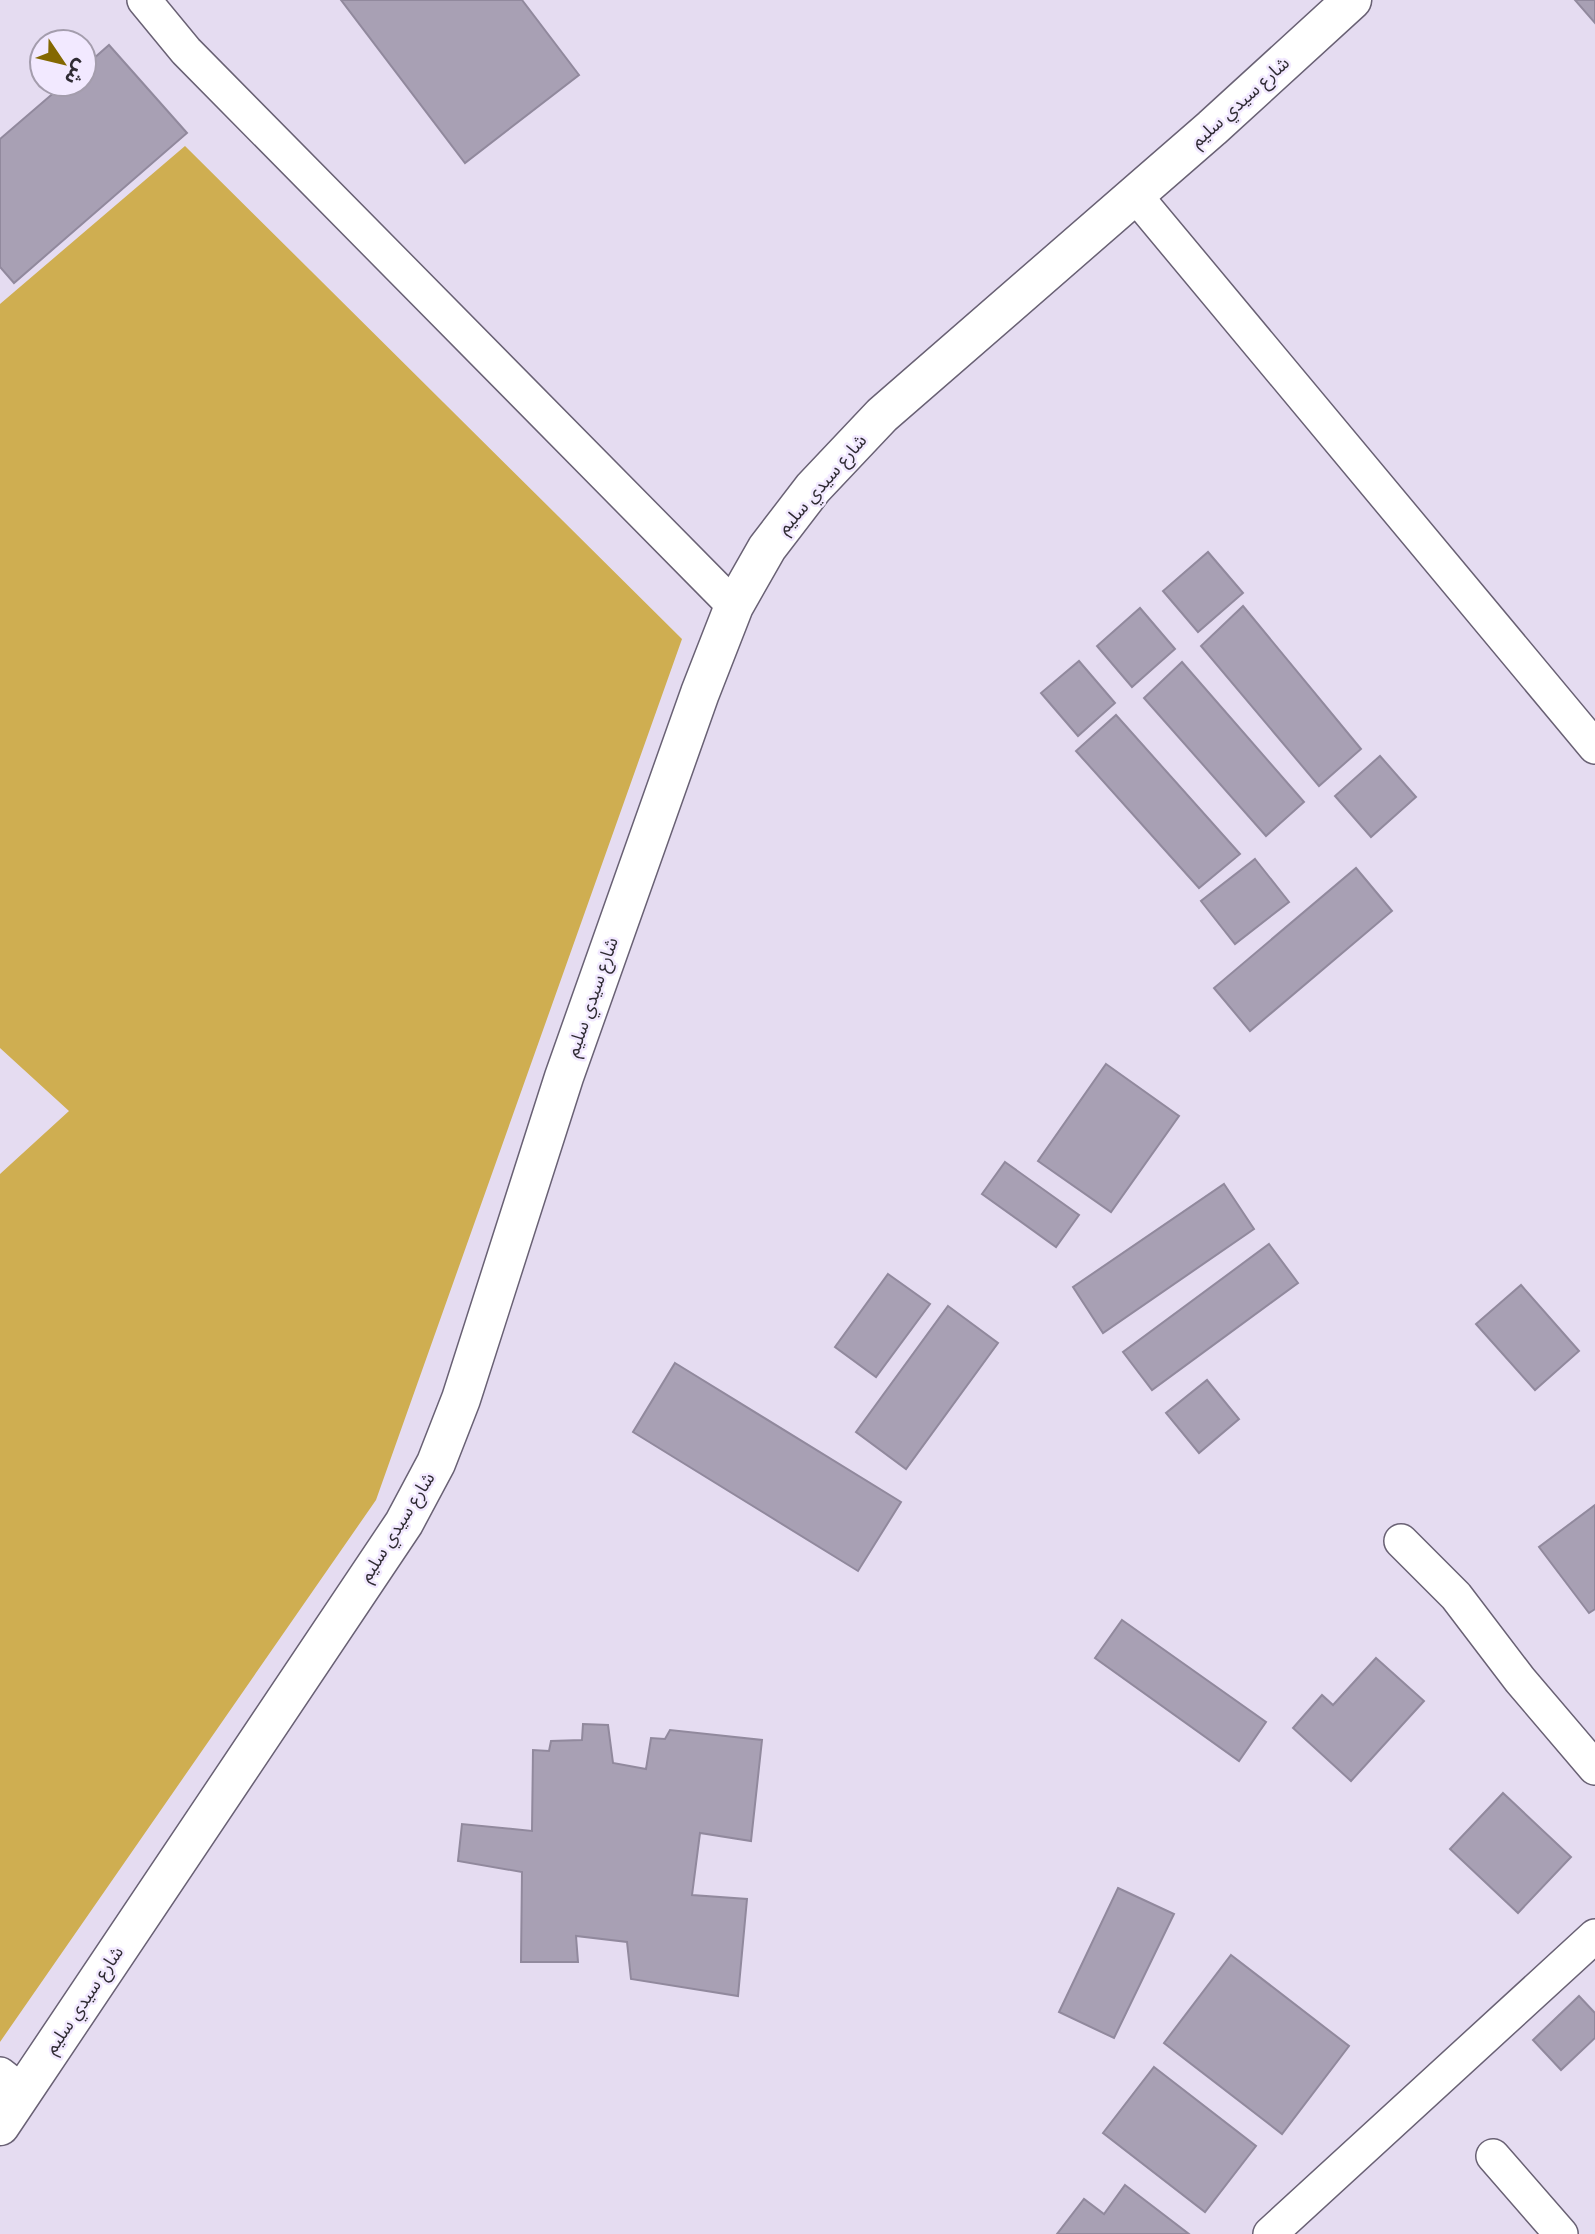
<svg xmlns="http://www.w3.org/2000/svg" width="1595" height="2234" font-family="Montserrat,'Noto Sans Arabic',sans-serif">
<rect width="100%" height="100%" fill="#e5dcf1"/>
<polygon fill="#cfae51" points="185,146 682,639 376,1500 0,2042 0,1174 69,1111 0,1048 0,304"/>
<g fill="#a8a0b4" stroke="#91899d" stroke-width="2">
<polygon points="341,0 522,0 579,75 465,163"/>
<polygon points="1575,0 1595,0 1595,23"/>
<polygon points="109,45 187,133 14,283 0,267 0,139 64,84 84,84 84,67"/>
<polygon points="1208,552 1243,593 1198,632 1163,591"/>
<polygon points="1243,606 1361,749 1319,786 1201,646"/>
<polygon points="1140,608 1175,649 1132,687 1097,646"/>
<polygon points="1079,661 1115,703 1078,736 1041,693"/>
<polygon points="1182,662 1304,802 1266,836 1144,698"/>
<polygon points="1116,715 1240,854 1199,888 1076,751"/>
<polygon points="1380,756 1416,797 1371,837 1335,796"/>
<polygon points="1255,859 1289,902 1235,944 1201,901"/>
<polygon points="1356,868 1392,911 1250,1031 1214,988"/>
<polygon points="1106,1064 1179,1116 1111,1212 1038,1161"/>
<polygon points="1005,1162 1079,1215 1056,1247 982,1194"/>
<polygon points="1224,1184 1254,1229 1103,1333 1073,1287"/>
<polygon points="1269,1244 1298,1283 1152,1390 1123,1352"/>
<polygon points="888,1274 930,1304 876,1377 835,1347"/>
<polygon points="1521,1285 1579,1351 1535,1390 1476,1324"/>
<polygon points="948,1306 998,1343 906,1469 856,1432"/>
<polygon points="675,1363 901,1502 858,1571 633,1432"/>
<polygon points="1207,1380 1239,1419 1199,1453 1166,1413"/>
<polygon points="1595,1505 1595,1609 1589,1613 1539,1547"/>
<polygon points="1122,1620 1266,1722 1239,1761 1095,1658"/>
<polygon points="1376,1658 1424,1701 1351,1781 1293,1728 1322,1695 1333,1705"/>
<polygon points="583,1724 608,1725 613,1763 646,1769 651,1738 665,1739 670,1730 762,1740 751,1841 700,1833 692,1895 747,1899 738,1996 631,1979 627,1942 576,1936 578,1962 521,1962 522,1872 458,1861 462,1824 532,1831 533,1750 549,1751 551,1741 582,1740"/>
<polygon points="1503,1793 1571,1857 1518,1913 1450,1849"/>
<polygon points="1118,1888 1174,1914 1114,2038 1059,2012"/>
<polygon points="1231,1955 1349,2046 1282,2134 1164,2043"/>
<polygon points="1579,1996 1595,2013 1595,2038 1561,2070 1533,2040"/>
<polygon points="1154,2067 1256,2146 1205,2212 1103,2133"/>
<polygon points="1125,2185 1189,2234 1057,2234 1084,2199 1104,2214"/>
</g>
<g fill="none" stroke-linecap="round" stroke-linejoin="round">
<defs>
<g id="minor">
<polyline points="144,0 186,51 734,606"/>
<polyline points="1135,195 1595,747"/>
<polyline points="1401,1541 1456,1596 1520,1680 1595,1768"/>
<polyline points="0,2074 23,2092"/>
<polyline points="1493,2156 1561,2234"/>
<polyline points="1270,2234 1595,1936"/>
</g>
<polyline id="secondary" points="0,2126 404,1523 436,1463 461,1399 564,1077 700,693 734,606 767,548 813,488 882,415 1212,128 1352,0"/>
</defs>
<use href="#minor" stroke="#696174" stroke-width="36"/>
<use href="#secondary" stroke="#696174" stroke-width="41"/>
<use href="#minor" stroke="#fff" stroke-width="33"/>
<use href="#secondary" stroke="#fff" stroke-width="38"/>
</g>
<g text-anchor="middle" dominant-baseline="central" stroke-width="5" stroke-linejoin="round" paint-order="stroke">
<g font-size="18" fill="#2f2b33" stroke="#f2e9ff">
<text transform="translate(1240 102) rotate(-42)">شارع سيدي سليم</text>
<text transform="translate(822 484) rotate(-49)">شارع سيدي سليم</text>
<text transform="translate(592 997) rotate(-71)">شارع سيدي سليم</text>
<text transform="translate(397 1527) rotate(-58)">شارع سيدي سليم</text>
<text transform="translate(84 2000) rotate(-56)">شارع سيدي سليم</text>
</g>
</g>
<g transform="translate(63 63) rotate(125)"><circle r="33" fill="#f2e9ff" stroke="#a49dad" stroke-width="2"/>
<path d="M0-5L12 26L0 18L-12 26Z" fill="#846801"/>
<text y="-10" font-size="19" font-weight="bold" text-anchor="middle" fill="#2f2b33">ش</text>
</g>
</svg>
